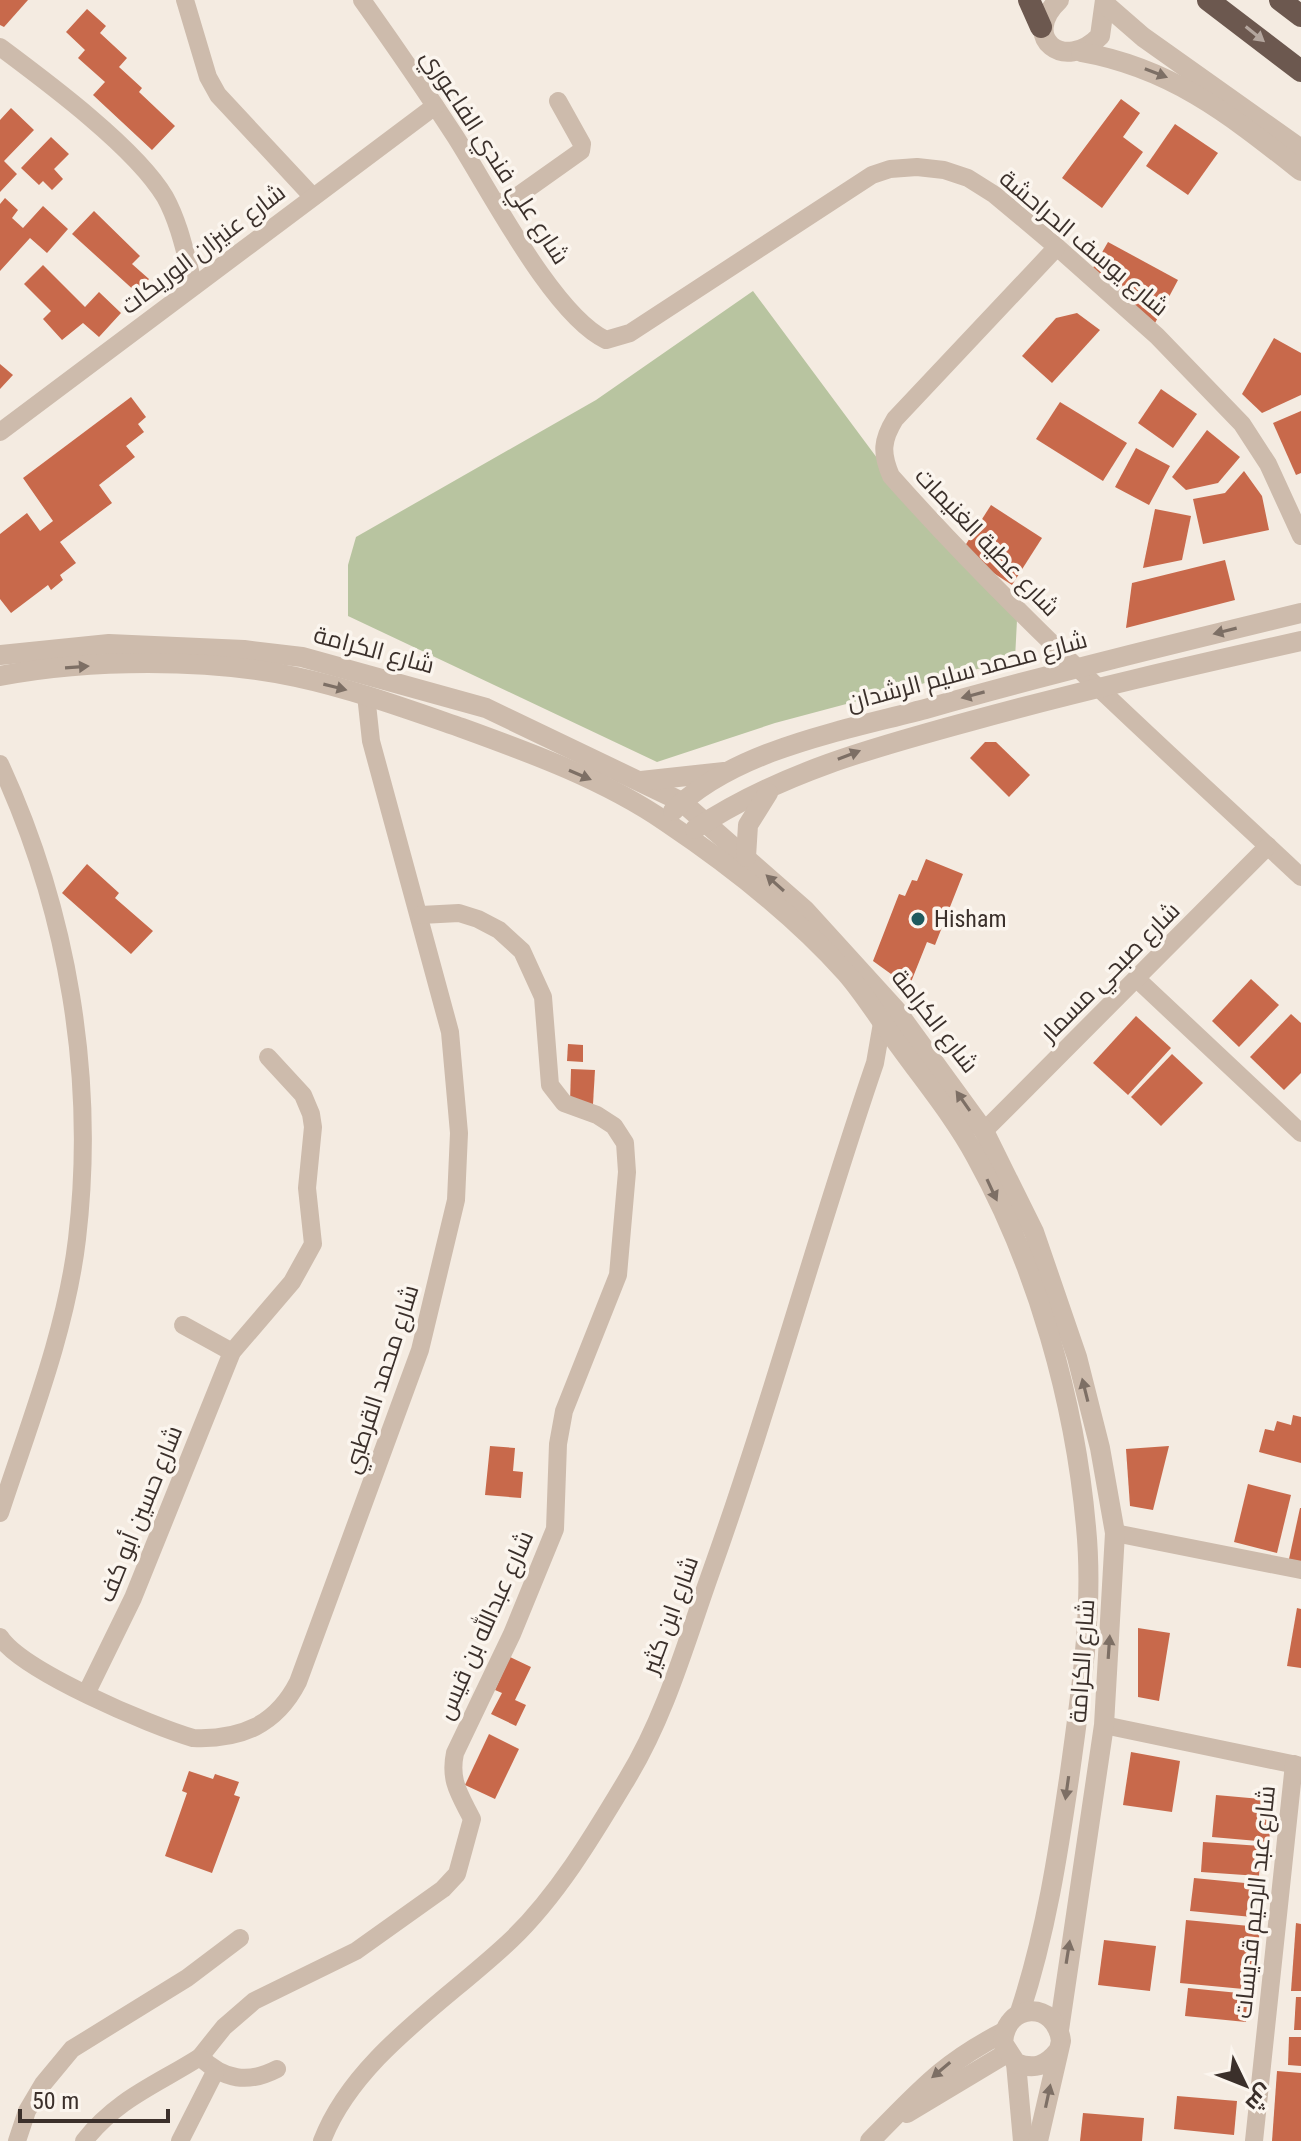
<svg xmlns="http://www.w3.org/2000/svg" width="1301" height="2141" font-family="'Roboto Condensed',Cairo,sans-serif">
<rect width="100%" height="100%" fill="#f4ebe1"/>
<polygon fill="#b8c4a0" points="753,291 906,497 1017,620 1015,659 775,723 657,762 348,616 348,565 356,537 596,400"/>
<g fill="#c8694b">
<polygon points="0,0 28,0 4,27 0,25"/>
<polygon points="87,9 106,26 100,33 127,58 119,67 142,88 139,92 175,126 152,150 93,95 105,82 78,58 85,50 66,32"/>
<polygon points="1121,99 1140,113 1123,137 1143,152 1102,208 1062,178"/>
<polygon points="11,108 34,130 4,161 17,174 0,192 0,120"/>
<polygon points="1175,124 1218,153 1188,195 1146,166"/>
<polygon points="51,137 69,154 54,169 63,179 52,190 43,181 39,185 21,168"/>
<polygon points="5,198 18,210 12,218 23,228 43,206 68,229 47,253 30,238 0,271 0,204"/>
<polygon points="94,211 140,256 132,264 149,279 137,293 72,234"/>
<polygon points="1108,242 1178,280 1155,323 1093,268"/>
<polygon points="43,265 85,307 99,292 121,313 99,337 83,323 62,340 43,319 51,311 24,284"/>
<polygon points="1077,313 1100,330 1052,383 1022,356 1056,318"/>
<polygon points="1274,338 1301,353 1301,395 1262,413 1242,394"/>
<polygon points="0,364 13,375 0,389"/>
<polygon points="1161,389 1197,414 1173,448 1138,423"/>
<polygon points="131,397 146,417 138,424 144,432 126,446 135,457 99,485 112,503 60,542 76,563 60,575 63,580 51,590 48,585 11,613 0,599 0,534 27,513 40,531 53,521 23,478"/>
<polygon points="1060,402 1127,443 1103,481 1036,439"/>
<polygon points="1301,411 1301,473 1296,475 1273,423"/>
<polygon points="1207,430 1240,457 1218,483 1186,490 1172,477"/>
<polygon points="1136,448 1170,466 1149,505 1115,487"/>
<polygon points="1244,471 1262,496 1269,530 1203,544 1193,499 1225,493"/>
<polygon points="991,505 1042,538 1012,585 961,552"/>
<polygon points="1155,509 1191,516 1182,560 1143,568"/>
<polygon points="1225,560 1235,600 1126,628 1132,583"/>
<polygon points="985,742 996,742 1030,775 1009,797 970,758"/>
<polygon points="926,859 963,874 935,945 927,942 909,987 873,961 899,894 905,896 912,880 917,881"/>
<polygon points="87,864 119,893 115,898 153,931 131,954 62,893"/>
<polygon points="1251,979 1279,1005 1239,1047 1212,1021"/>
<polygon points="1291,1014 1301,1023 1301,1073 1284,1090 1250,1057"/>
<polygon points="1136,1016 1171,1048 1128,1095 1093,1063"/>
<polygon points="568,1044 583,1045 583,1062 567,1061"/>
<polygon points="1172,1054 1203,1083 1161,1126 1131,1097"/>
<polygon points="571,1069 595,1070 593,1104 570,1103"/>
<polygon points="1293,1415 1301,1417 1301,1463 1259,1452 1265,1429 1274,1431 1277,1421 1291,1425"/>
<polygon points="490,1446 515,1448 513,1471 523,1472 521,1498 485,1495"/>
<polygon points="1169,1446 1153,1510 1130,1506 1126,1449"/>
<polygon points="1248,1484 1291,1495 1277,1553 1234,1542"/>
<polygon points="1300,1508 1301,1508 1301,1562 1289,1559"/>
<polygon points="1297,1608 1301,1609 1301,1668 1287,1666"/>
<polygon points="1138,1628 1170,1633 1159,1701 1138,1697"/>
<polygon points="510,1657 531,1667 515,1700 526,1705 516,1726 491,1714 502,1693 495,1690"/>
<polygon points="489,1734 519,1749 495,1799 465,1785"/>
<polygon points="1131,1752 1180,1761 1172,1812 1123,1805"/>
<polygon points="189,1771 213,1779 215,1774 239,1782 234,1795 240,1797 212,1873 165,1856 187,1793 182,1791"/>
<polygon points="1216,1795 1273,1800 1269,1842 1212,1837"/>
<polygon points="1203,1842 1261,1846 1259,1876 1201,1872"/>
<polygon points="1194,1878 1255,1884 1252,1917 1190,1911"/>
<polygon points="1186,1920 1260,1927 1254,1990 1180,1983"/>
<polygon points="1296,1923 1301,1924 1301,1991 1291,1991"/>
<polygon points="1104,1940 1156,1946 1150,1991 1098,1985"/>
<polygon points="1188,1988 1249,1994 1246,2022 1185,2016"/>
<polygon points="1296,1997 1301,1997 1301,2030 1294,2030"/>
<polygon points="1289,2037 1301,2037 1301,2066 1288,2065"/>
<polygon points="1277,2071 1301,2073 1301,2141 1272,2141"/>
<polygon points="1177,2096 1237,2101 1234,2135 1174,2129"/>
<polygon points="1083,2113 1144,2118 1142,2141 1080,2141"/>
</g>
<g fill="none" stroke-linecap="round" stroke-linejoin="round">
<g stroke="#cdbbac" stroke-width="18">
<polyline points="185,0 208,77 218,95 313,197"/>
<path d="M362,0C394,45 425,90 455,136C489,189 553,315 606,340L630,333L872,175L890,169L917,167L944,170L968,178L995,195L1057,247L1157,336L1242,424L1268,464L1301,536"/>
<path d="M0,47C47,82 136,148 165,197C180,224 186,257 194,286"/>
<polyline points="498,203 512,200 581,151 582,144 558,101"/>
<path d="M1057,247L895,419C882,440 881,453 891,476C1018,619 1161,746 1301,877"/>
<polyline points="0,432 435,106"/>
<path d="M0,764C68,911 96,1078 77,1239C66,1332 29,1424 0,1513"/>
<polyline points="1138,980 1301,1133"/>
<polyline points="984,1131 1268,846"/>
<polyline points="183,1325 232,1352"/>
<polyline points="1115,1533 1301,1570"/>
<path d="M0,1637C22,1671 151,1726 193,1738C241,1740 276,1725 298,1682L420,1350L456,1200L459,1133L450,1032L371,741L366,695"/>
<polyline points="87,1692 133,1598 232,1352 292,1282 313,1244 307,1188 313,1127 311,1114 303,1095 268,1057"/>
<polyline points="1104,1725 1301,1766"/>
<path d="M200,2057L224,2027L254,2001L356,1951L443,1889L457,1874L472,1819C460,1795 449,1781 455,1753L512,1634L555,1529L558,1444L564,1411L618,1275L627,1172L625,1143L614,1126L597,1115L564,1103L550,1085L543,997L522,951L499,930L478,919L459,913L421,915"/>
<polyline points="17,2141 27,2111 43,2084 72,2049 187,1978 240,1938"/>
<path d="M84,2141C118,2098 156,2085 200,2057C224,2080 248,2084 277,2069"/>
<polyline points="180,2141 215,2072"/>
<path d="M322,2141C354,2057 448,2000 511,1940C558,1895 594,1834 627,1779C666,1715 686,1642 711,1572C771,1404 817,1232 875,1063L882,1023L888,1018"/>
<polyline points="1254,2141 1294,1764"/>
</g>
<g stroke="#cdbbac" stroke-width="20">
<path d="M1059,0C1019,38 1065,73 1100,36L1105,0"/>
<polyline points="1105,4 1143,37 1301,149"/>
<path d="M1081,52C1172,68 1230,115 1301,171"/>
<polyline points="0,655 109,644 244,650 302,657 486,708 682,802 805,910 896,1010 984,1131 1034,1232 1077,1357 1100,1448 1115,1533 1104,1725 1059,2030"/>
<path d="M0,676C89,659 207,658 296,677C352,689 407,709 462,728C531,753 605,780 666,822C730,865 794,915 846,973C866,996 882,1023 900,1047C926,1083 955,1118 976,1157C1037,1267 1075,1402 1086,1527C1094,1608 1081,1692 1070,1772C1058,1854 1046,1933 1020,2012"/>
<polyline points="641,781 724,772"/>
<path d="M673,811C734,749 847,730 929,708C1053,673 1177,643 1301,613"/>
<path d="M695,829C779,773 875,747 971,721C1080,691 1190,666 1301,641"/>
<polyline points="746,857 748,825 768,793"/>
<polyline points="1016,2063 1023,2141"/>
<polyline points="907,2113 1007,2053"/>
<path d="M870,2141C918,2093 941,2064 1004,2032"/>
<path d="M1038,2141L1061,2041C1056,2000 1005,2002 1003,2043L1016,2063C1034,2070 1046,2066 1058,2051"/>
</g>
<g stroke="#6c584f" stroke-width="22">
<polyline points="1029,0 1041,27"/>
<polyline points="1208,0 1301,71"/>
<polyline points="1280,0 1301,16"/>
</g>
</g>
<defs><path id="oneway-solid" d="M-6-.8H1V-3.2L6.5 0L1 3.2V.8H-6Z" transform="scale(2)"/></defs>
<use fill="#b4a69e" href="#oneway-solid" transform="translate(1255 34) rotate(39)"/>
<g fill="#7d6f65">
<use href="#oneway-solid" transform="translate(1156 73) rotate(21)"/>
<use href="#oneway-solid" transform="translate(1225 631) rotate(166)"/>
<use href="#oneway-solid" transform="translate(77 667) rotate(-4)"/>
<use href="#oneway-solid" transform="translate(335 687) rotate(14)"/>
<use href="#oneway-solid" transform="translate(973 695) rotate(165)"/>
<use href="#oneway-solid" transform="translate(849 755) rotate(-21)"/>
<use href="#oneway-solid" transform="translate(580 775) rotate(23)"/>
<use href="#oneway-solid" transform="translate(775 883) rotate(-138)"/>
<use href="#oneway-solid" transform="translate(963 1101) rotate(-125)"/>
<use href="#oneway-solid" transform="translate(992 1190) rotate(65)"/>
<use href="#oneway-solid" transform="translate(1085 1390) rotate(-104)"/>
<use href="#oneway-solid" transform="translate(1109 1647) rotate(-86)"/>
<use href="#oneway-solid" transform="translate(1067 1788) rotate(98)"/>
<use href="#oneway-solid" transform="translate(1068 1952) rotate(-81)"/>
<use href="#oneway-solid" transform="translate(941 2070) rotate(140)"/>
<use href="#oneway-solid" transform="translate(1048 2096) rotate(-78)"/>
</g>
<circle fill="#1f5a5e" stroke="#fbf5ee" stroke-width="3" cx="918" cy="919" r="8"/>
<g text-anchor="middle" dominant-baseline="central" stroke-width="7" stroke-linejoin="round" paint-order="stroke">
<g font-size="24" fill="#3b302b" stroke="#fbf5ee">
<text transform="translate(495 157) rotate(57)">شارع علي فندي الفاعوري</text>
<text transform="translate(1084 243) rotate(40)">شارع يوسف الحراحشة</text>
<text transform="translate(203 249) rotate(-37)">شارع عنيزان الوريكات</text>
<text transform="translate(987 542) rotate(46)">شارع عطية الغنيمات</text>
<text transform="translate(374 650) rotate(15)">شارع الكرامة</text>
<text transform="translate(967 671) rotate(-15)">شارع محمد سليم الرشدان</text>
<text transform="translate(1110 972) rotate(-45)">شارع صبحي مسمار</text>
<text transform="translate(935 1021) rotate(52)">شارع الكرامة</text>
<text transform="translate(381 1379) rotate(-72)">شارع محمد القرطبي</text>
<text transform="translate(140 1514) rotate(-68)">شارع حسين أبو كف</text>
<text transform="translate(670 1615) rotate(-70)">شارع ابن كثير</text>
<text transform="translate(485 1625) rotate(-66)">شارع عبدالله بن قيس</text>
<text transform="translate(1082 1661) rotate(-86)">شارع الكرامة</text>
<text transform="translate(1255 1902) rotate(-84)">شارع عبد الرحيم قديسات</text>
</g>
<g font-size="24" fill="#3b302b" stroke="#fbf5ee" text-anchor="start">
<text x="934" y="919">Hisham</text>
</g>
</g>
<g transform="translate(1245 2085) rotate(133)" stroke="#fbf5ee" stroke-width="6" paint-order="stroke">
<path d="M0-6L14 30L0 20L-14 30Z" fill="#3b302b"/>
<text y="-12" font-size="22" font-weight="bold" text-anchor="middle" fill="#3b302b">ش</text>
</g>
<path d="M20 2109v12h148v-12" fill="none" stroke="#3b302b" stroke-width="4"/>
<text x="32" y="2109" font-size="24" fill="#3b302b" stroke="#fbf5ee" stroke-width="6" paint-order="stroke">50 m</text>
</svg>
